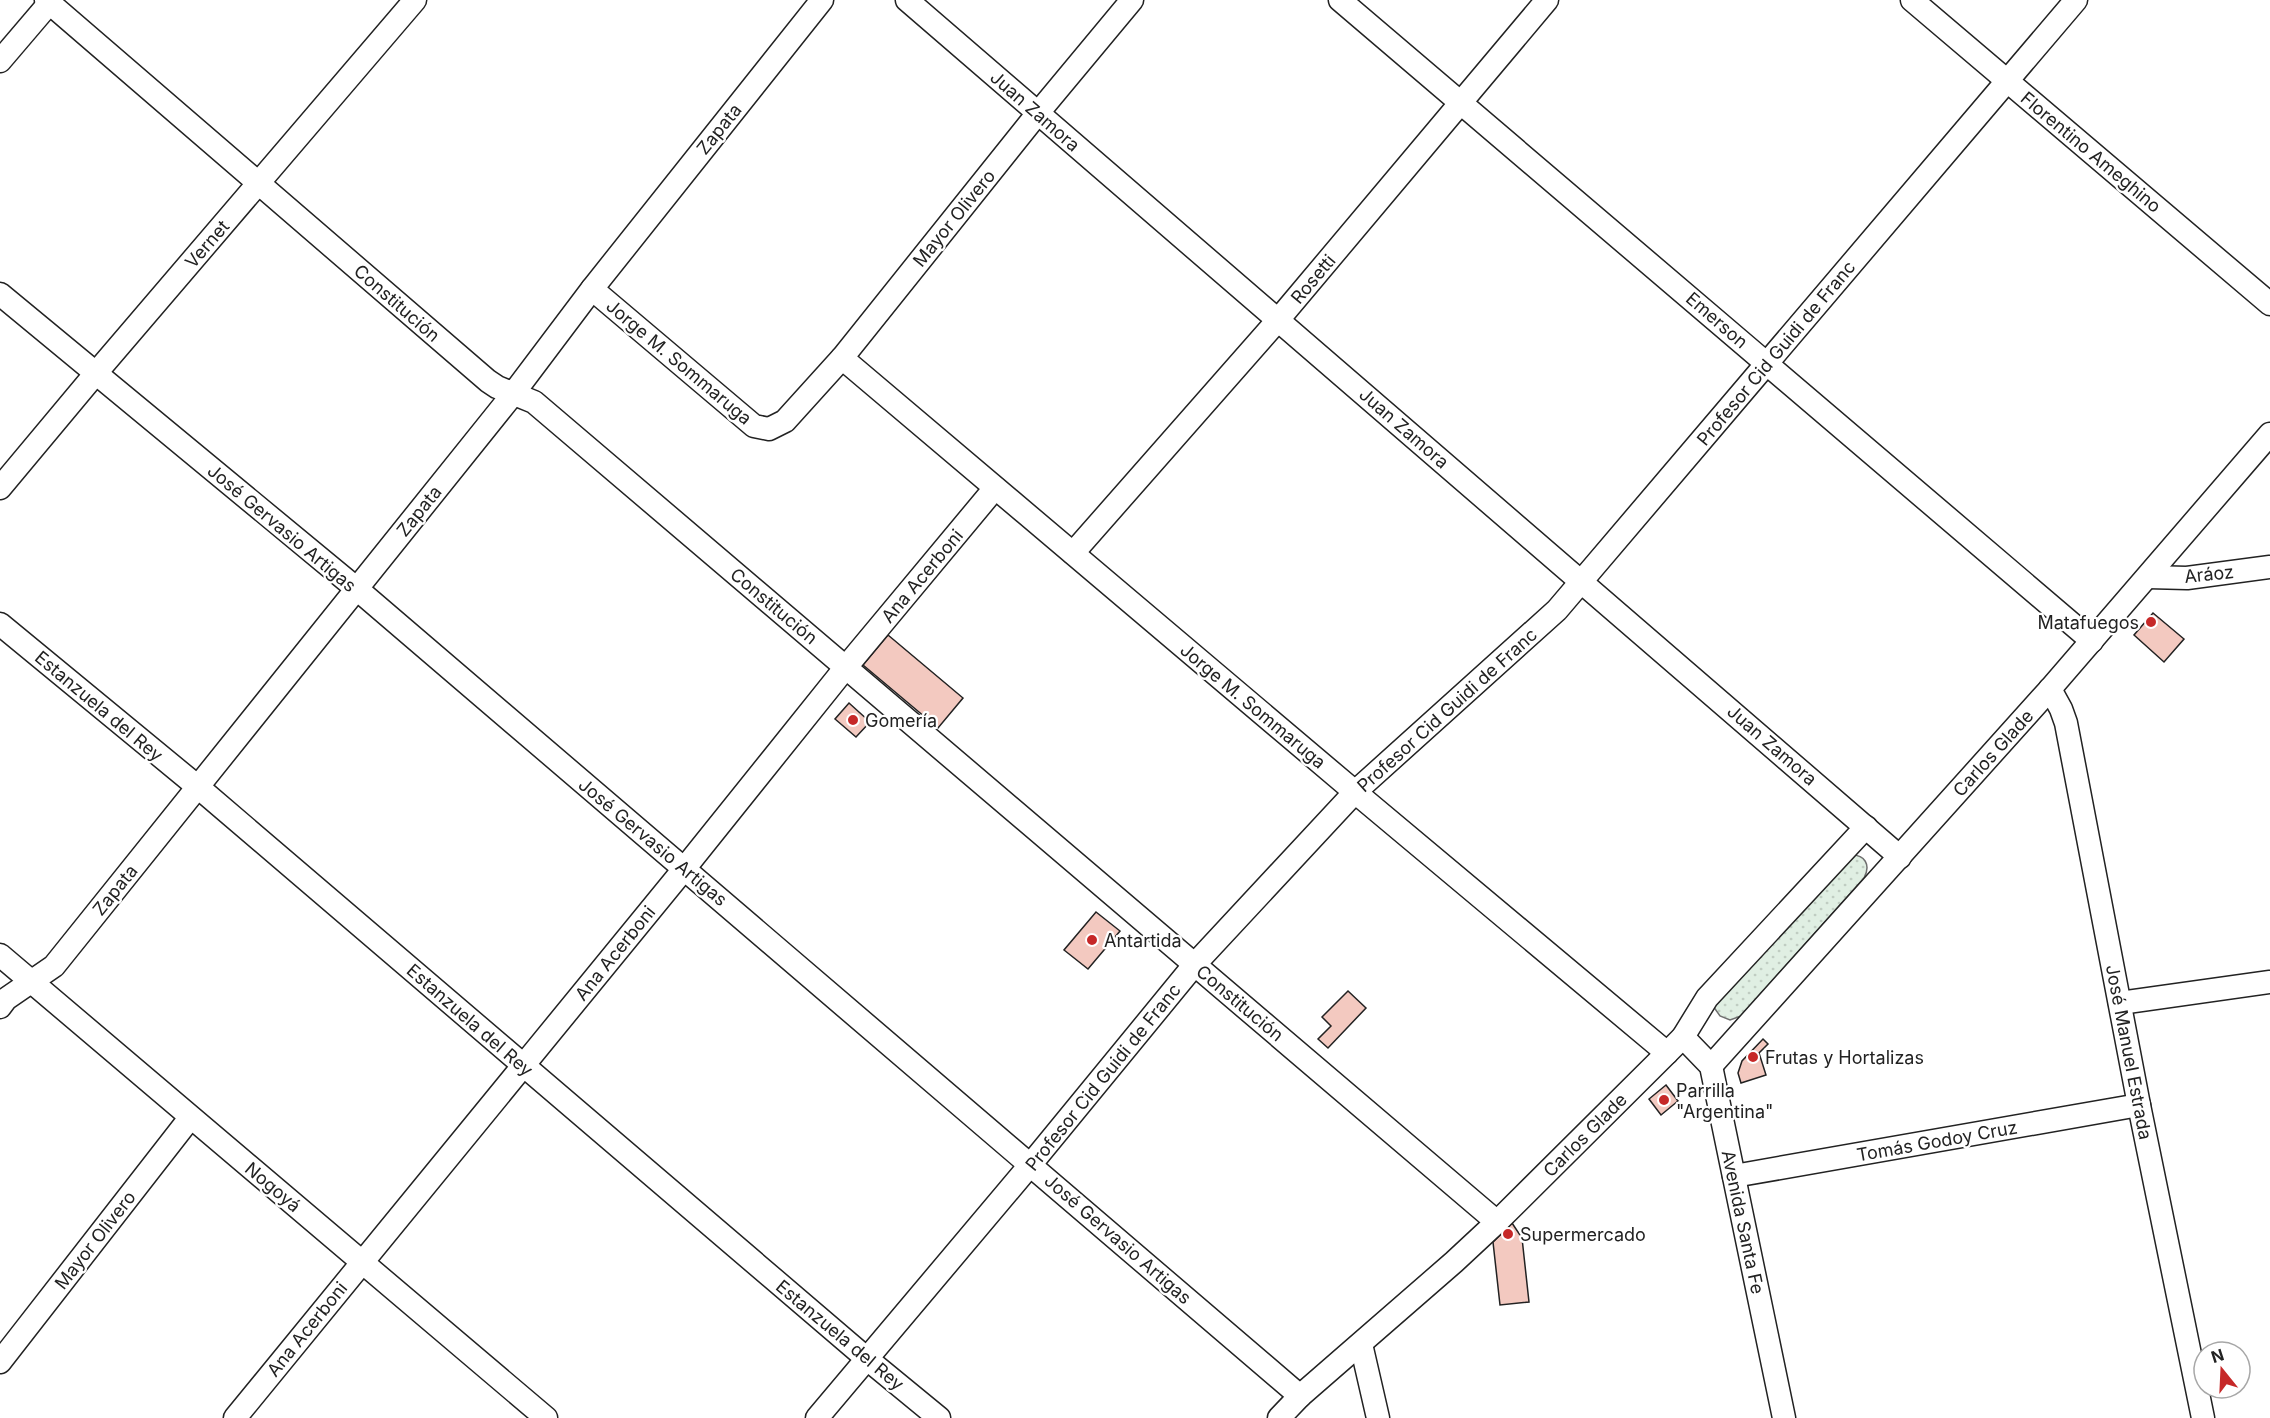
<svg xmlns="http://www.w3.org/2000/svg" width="2270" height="1418" font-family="Inter,sans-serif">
<defs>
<pattern id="park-dots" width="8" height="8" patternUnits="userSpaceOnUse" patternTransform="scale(1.5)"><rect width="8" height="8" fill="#e0efe3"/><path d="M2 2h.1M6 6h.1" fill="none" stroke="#c0cdc2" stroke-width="1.8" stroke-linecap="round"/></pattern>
</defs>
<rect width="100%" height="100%" fill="#fff"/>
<path fill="url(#park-dots)" stroke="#6f6f6f" stroke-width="1.5" d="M1850,855C1865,854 1871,865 1864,878L1741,1016L1730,1020L1720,1016L1713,1006Z"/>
<g fill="#f3c9c0" stroke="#222" stroke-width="1.5">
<polygon points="2153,613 2184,639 2164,662 2134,635"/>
<polygon points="888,635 963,698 938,728 863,665"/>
<polygon points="849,703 870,722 856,737 835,719"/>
<polygon points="1096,912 1120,931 1088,969 1064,950"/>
<polygon points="1348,991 1366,1008 1328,1048 1318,1039 1331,1026 1322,1017"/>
<polygon points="1763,1039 1768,1044 1759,1053 1766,1075 1741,1083 1738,1073 1742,1061"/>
<polygon points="1666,1085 1678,1101 1661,1115 1649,1099"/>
<polygon points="1512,1223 1522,1238 1529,1302 1500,1305 1493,1242"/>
</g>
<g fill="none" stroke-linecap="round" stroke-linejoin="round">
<defs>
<g id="minor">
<polyline points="46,0 488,381 497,387 534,402 1497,1222"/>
<polyline points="907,0 1900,857"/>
<polyline points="1340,0 2092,641"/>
<polyline points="1912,0 2270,304"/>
<polyline points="0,61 52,0"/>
<polyline points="592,289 754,426 769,429 785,421 842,358 1038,113 1132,0"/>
<polyline points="0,294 357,589 1300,1396"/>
<polyline points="842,358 1355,792 1667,1053"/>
<polyline points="0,488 96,373 415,0"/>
<polyline points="1073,553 1278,320 1547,0"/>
<polyline points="2148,577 2187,578 2270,567"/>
<polyline points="0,624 198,787 866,1358 939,1418"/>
<polyline points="2050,689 2061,709 2066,723 2139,1105 2203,1418"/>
<polyline points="0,955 546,1418"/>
<polyline points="2120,1003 2270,982"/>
<polyline points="0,1007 6,999 54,966 513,394 592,289 822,0"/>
<polyline points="1683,1037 1711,1066 1784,1418"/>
<polyline points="1711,1066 2050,689 2270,434"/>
<polyline points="1734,1176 2139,1105"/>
<polyline points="1361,1344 1378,1418"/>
<polyline points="0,1362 190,1118"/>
<polyline points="235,1418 684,869 846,667 995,488"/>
<polyline points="817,1418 1031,1164 1195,964 1355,792 1557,610 2076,0"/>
<polyline points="1279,1418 1300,1396 1454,1262 1497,1222 1667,1053 1683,1037 1707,998 1866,827"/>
</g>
</defs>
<use href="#minor" stroke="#222" stroke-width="25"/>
<use href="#minor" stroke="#fff" stroke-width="22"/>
</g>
<g fill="#c62828" stroke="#fff" stroke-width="2">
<circle cx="2151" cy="622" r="6"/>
<circle cx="853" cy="720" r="6"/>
<circle cx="1092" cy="940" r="6"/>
<circle cx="1753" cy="1057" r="6"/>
<circle cx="1664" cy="1100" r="6"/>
<circle cx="1508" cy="1234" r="6"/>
</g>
<g text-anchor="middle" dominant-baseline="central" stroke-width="4.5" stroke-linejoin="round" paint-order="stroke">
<g font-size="18" fill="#222" stroke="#fff">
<text transform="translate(1035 111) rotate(41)">Juan Zamora</text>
<text transform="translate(719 129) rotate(-51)">Zapata</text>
<text transform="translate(2091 152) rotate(40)">Florentino Ameghino</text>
<text transform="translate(954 218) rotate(-51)">Mayor Olivero</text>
<text transform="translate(207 244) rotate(-49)">Vernet</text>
<text transform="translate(1313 279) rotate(-50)">Rosetti</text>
<text transform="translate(397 303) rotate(41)">Constitución</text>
<text transform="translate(1717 320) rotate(41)">Emerson</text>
<text transform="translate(1776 353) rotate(-50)">Profesor Cid Guidi de Franc</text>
<text transform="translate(679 362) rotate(40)">Jorge M. Sommaruga</text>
<text transform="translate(1404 428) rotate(41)">Juan Zamora</text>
<text transform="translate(419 511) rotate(-51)">Zapata</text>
<text transform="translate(282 528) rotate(40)">José Gervasio Artigas</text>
<text transform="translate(2209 574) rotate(-6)">Aráoz</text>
<text transform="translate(922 576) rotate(-50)">Ana Acerboni</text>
<text transform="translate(774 606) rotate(40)">Constitución</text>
<text transform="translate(99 706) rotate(40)">Estanzuela del Rey</text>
<text transform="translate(1253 706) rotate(40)">Jorge M. Sommaruga</text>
<text transform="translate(1447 710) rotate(-42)">Profesor Cid Guidi de Franc</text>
<text transform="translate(1772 745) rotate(41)">Juan Zamora</text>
<text transform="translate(1993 753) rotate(-48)">Carlos Glade</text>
<text transform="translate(653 842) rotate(40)">José Gervasio Artigas</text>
<text transform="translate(115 890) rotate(-51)">Zapata</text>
<text transform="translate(615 953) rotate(-51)">Ana Acerboni</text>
<text transform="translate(1240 1003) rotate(40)">Constitución</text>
<text transform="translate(470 1020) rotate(41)">Estanzuela del Rey</text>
<text transform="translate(2129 1052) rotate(79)">José Manuel Estrada</text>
<text transform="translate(1103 1077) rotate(-51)">Profesor Cid Guidi de Franc</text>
<text transform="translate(1585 1135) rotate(-45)">Carlos Glade</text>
<text transform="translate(1937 1141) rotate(-10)">Tomás Godoy Cruz</text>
<text transform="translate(273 1187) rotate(40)">Nogoyá</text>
<text transform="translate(1743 1222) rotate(78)">Avenida Santa Fe</text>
<text transform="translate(1118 1239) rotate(41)">José Gervasio Artigas</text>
<text transform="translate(95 1240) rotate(-52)">Mayor Olivero</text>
<text transform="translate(307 1329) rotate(-51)">Ana Acerboni</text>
<text transform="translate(840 1335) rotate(40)">Estanzuela del Rey</text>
</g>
<g font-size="18" fill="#222" stroke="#fff" text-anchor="start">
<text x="2139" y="622" text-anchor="end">Matafuegos</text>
<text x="865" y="720">Gomería</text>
<text x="1104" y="940">Antartida</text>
<text x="1765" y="1057">Frutas y Hortalizas</text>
<text x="1676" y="1090">Parrilla<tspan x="1676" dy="21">"Argentina"</tspan></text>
<text x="1520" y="1234">Supermercado</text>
</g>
</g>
<g transform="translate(2222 1370) rotate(342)"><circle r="28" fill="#ffffff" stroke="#a7a7a7" stroke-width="1.5"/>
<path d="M0-4.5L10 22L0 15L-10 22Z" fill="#c62828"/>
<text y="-9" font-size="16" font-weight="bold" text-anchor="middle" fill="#222222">N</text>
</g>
</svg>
